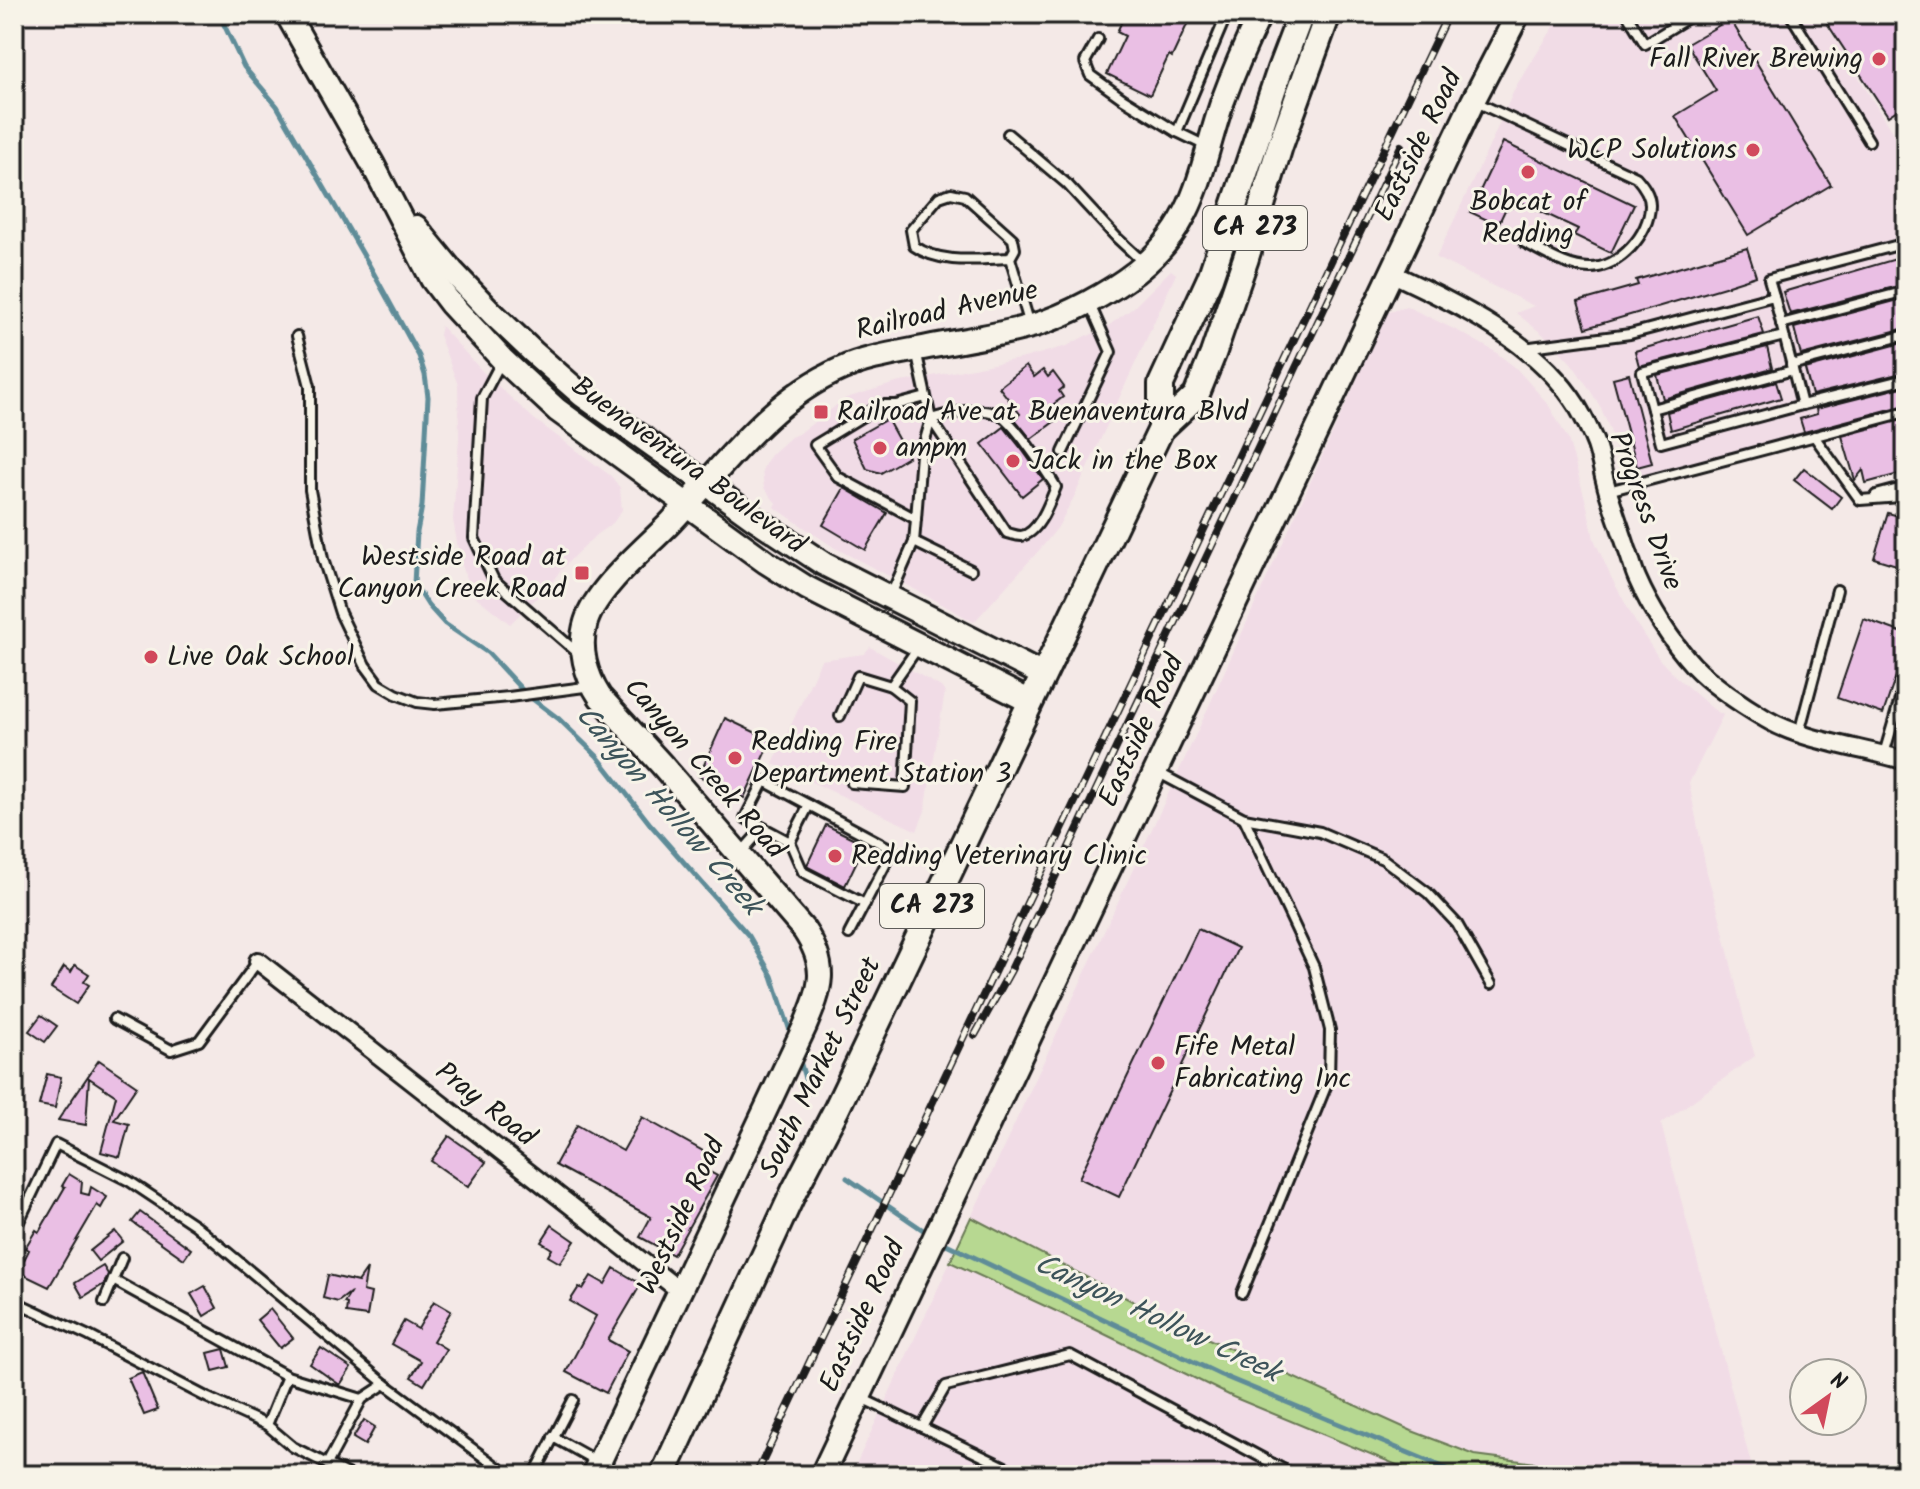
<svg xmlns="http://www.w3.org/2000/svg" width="1920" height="1489" font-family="Kalam,sans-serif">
<rect width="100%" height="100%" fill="#f4e9e7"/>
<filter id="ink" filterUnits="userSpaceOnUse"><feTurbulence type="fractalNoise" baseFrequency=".0125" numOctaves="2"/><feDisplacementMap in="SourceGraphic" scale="16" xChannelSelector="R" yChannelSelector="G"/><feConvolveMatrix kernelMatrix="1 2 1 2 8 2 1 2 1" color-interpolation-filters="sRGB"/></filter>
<g filter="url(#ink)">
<g fill="#f1dce6">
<polygon points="1562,14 1820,14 1906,155 1906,407 1625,479 1610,430 1601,408 1588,387 1572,364 1550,340 1516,313 1534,306 1436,258 1489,147 1516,86"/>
<polygon points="1171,270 1176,274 1075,495 1058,527 1042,547 974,622 916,590 835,548 774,507 776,503 764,488 763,479 762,471 766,462 772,454 791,437 800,433 846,398 896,383 1024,358 1067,346 1087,335 1088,336 1108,326 1133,308"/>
<polygon points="1406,306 1460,332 1494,351 1516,368 1548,404 1568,439 1573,456 1587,506 1594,539 1611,577 1637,625 1660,660 1674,675 1713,709 1723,715 1689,783 1707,873 1720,918 1744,1019 1755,1056 1661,1124 1754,1475 851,1475 1198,730 1387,313"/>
<polygon points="441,326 483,372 534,419 611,476 620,488 622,510 613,523 597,534 576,554 560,571 549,586 510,624 475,596 469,586 460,559 453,520 459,438 458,385 439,335"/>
<polygon points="870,647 941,687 945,692 925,811 917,831 773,764 821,660 864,654"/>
</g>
<polygon fill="#b7d891" stroke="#6a7a56" stroke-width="2" points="971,1217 1180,1326 1412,1431 1475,1455 1574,1468 1608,1475 1421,1475 1233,1397 1088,1326 950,1262"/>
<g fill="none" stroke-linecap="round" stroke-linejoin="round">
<g stroke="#5e8c98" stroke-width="5">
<polyline points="219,14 244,67 277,106 368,263 419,356 425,375 428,397 422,506 417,532 414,583 428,605 445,624 488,653 526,694 559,719 597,756 650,824 749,936 772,976 792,1037"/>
<polyline points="799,1058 809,1092"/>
<polyline points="847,1178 929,1234"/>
<polyline points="940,1241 1221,1375 1462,1475"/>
</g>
</g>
<g fill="#eabfe4" stroke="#1c1c1c" stroke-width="2">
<polygon points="1125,14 1192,14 1172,57 1169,55 1150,95 1107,74 1125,36 1117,32"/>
<polygon points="1821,14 1906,14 1906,104 1888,116"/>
<polygon points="1730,19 1831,185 1748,235 1675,116 1716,91 1687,44"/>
<polygon points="1503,142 1634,205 1611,253 1574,235 1578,229 1523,203 1505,210 1498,225 1470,212"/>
<polygon points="1747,248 1756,276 1728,285 1728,286 1586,328 1578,302 1638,285 1636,280"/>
<polygon points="1906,256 1906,284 1790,314 1783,292"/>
<polygon points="1906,298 1906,328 1801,355 1794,328"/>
<polygon points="1758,316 1764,334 1639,366 1635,351"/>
<polygon points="1906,342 1906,372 1812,395 1805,369"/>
<polygon points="1767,347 1772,368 1663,399 1657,375"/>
<polygon points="1026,366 1034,377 1043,370 1048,377 1053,372 1064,387 1059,391 1063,397 1054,404 1063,415 1031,439 1015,419 1020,414 999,387"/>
<polygon points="1629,374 1652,463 1637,467 1613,378"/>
<polygon points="1776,382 1781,398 1671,430 1667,412"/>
<polygon points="1906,386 1906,405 1804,432 1800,419 1817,414 1816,409"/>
<polygon points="887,419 908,457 881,473 867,469 852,439"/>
<polygon points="1906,419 1906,472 1866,483 1863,470 1855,480 1842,436"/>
<polygon points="1004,427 1023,451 1043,479 1022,496 982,444"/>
<polygon points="1804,468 1841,497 1832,509 1794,480"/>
<polygon points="844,488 887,513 865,550 823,525"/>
<polygon points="1888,513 1906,518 1906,568 1874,558"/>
<polygon points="1864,619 1906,634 1906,647 1883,714 1837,698"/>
<polygon points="725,718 771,740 744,798 699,776"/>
<polygon points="826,825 865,844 845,886 808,867 807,865"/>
<polygon points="1198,929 1238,948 1119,1197 1079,1178"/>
<polygon points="75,965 89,974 84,982 89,985 76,1004 51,988 64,967 71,972"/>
<polygon points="41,1015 57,1026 45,1042 29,1031"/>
<polygon points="99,1060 137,1086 114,1120 129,1124 120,1157 101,1152 116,1096 89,1078 86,1125 58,1120"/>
<polygon points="47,1074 61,1077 55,1108 39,1105"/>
<polygon points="642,1117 710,1155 703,1168 717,1176 673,1255 640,1237 651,1217 555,1165 577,1125 623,1151"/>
<polygon points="449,1136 486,1162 468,1187 431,1161"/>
<polygon points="69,1174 82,1182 81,1193 89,1195 91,1187 107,1197 101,1208 97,1205 49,1287 18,1272 29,1250 25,1248 36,1230 39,1232 65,1187 62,1186"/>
<polygon points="140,1212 191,1249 184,1259 132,1222"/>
<polygon points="552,1225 575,1241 560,1263 548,1256 552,1249 541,1242"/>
<polygon points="115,1231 123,1241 98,1261 90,1251"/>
<polygon points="103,1266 108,1274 104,1284 83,1297 75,1283"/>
<polygon points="614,1268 641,1284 608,1340 628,1351 606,1393 566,1372 596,1316 570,1301 579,1287 583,1289 591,1276 605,1284"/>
<polygon points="367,1269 363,1291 371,1293 367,1316 346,1313 347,1304 344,1303 351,1292 338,1302 323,1298 328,1275 358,1282"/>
<polygon points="205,1286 217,1308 204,1316 191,1294"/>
<polygon points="434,1301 451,1311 433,1341 446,1349 424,1385 411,1377 421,1361 391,1344 404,1321 418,1329"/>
<polygon points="270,1309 293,1338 280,1348 257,1320"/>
<polygon points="321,1348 351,1368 340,1385 310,1364"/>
<polygon points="224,1349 229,1367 213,1371 208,1353"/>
<polygon points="142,1372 158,1410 144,1415 128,1378"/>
<polygon points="364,1420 375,1427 365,1445 353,1438"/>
</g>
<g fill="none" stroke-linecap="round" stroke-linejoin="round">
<defs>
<g id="lane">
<polyline points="1627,14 1645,44 1694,14"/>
<polyline points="1790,14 1869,141"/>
<polyline points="1098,39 1085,62 1090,75 1122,98 1177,132 1224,21 1230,17 1252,28"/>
<path d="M1474,101L1636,177C1643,185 1650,194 1650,205C1650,234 1619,268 1590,268C1567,268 1545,253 1525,243"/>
<polyline points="1177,132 1208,147"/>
<polyline points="1008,134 1067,184 1117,238 1144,263"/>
<path d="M1010,258C979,259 941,265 914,246L911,230L939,197L951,193L965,196L1013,239L1015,249L1010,258L1030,325"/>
<polyline points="1774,296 1769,279 1906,243"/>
<polyline points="1781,324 1906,291"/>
<polyline points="297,336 310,386 310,490 323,559 340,613 365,665 379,684 396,694 417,702 435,704 509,697 592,686"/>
<polyline points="1523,348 1630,334 1774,296 1802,405 1661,443 1642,372 1784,336"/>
<path d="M916,350L931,419L1007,533C1012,534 1016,536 1021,536C1039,534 1050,501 1056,487C1047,472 1012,419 998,414C976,406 953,413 931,419L921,454L916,519L838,477L815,445L881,405H896L926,397"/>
<polyline points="502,360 482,398 474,538 494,580 579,654"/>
<polyline points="1791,365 1906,335"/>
<polyline points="1802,405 1906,379"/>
<polyline points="1652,409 1793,370"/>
<polyline points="1814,436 1860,500 1901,497 1906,498"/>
<polyline points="1063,452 1111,352 1089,302"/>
<polyline points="1608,491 1906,412"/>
<polyline points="1876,495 1906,487"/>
<polyline points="914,542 971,570"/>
<polyline points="890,597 914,542 916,519"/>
<polyline points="840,716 858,676 891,686"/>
<polyline points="1799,733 1837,590"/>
<polyline points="1884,754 1906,679"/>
<polyline points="1157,772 1244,818 1320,832 1383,859 1428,893 1457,924 1491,984"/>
<polygon points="764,781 809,805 790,842 745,818"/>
<polyline points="852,783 905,787 910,701 891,686 919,646"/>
<polyline points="809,805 893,850 849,934"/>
<polyline points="790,842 803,872 865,904"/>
<polyline points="740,854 763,828"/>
<polyline points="114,1019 171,1050 199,1041 258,961"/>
<polyline points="14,1232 56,1144 129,1181 195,1225 385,1384 508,1475"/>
<polyline points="113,1280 287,1376 267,1425"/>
<polyline points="1242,1293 1329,1079 1330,1030 1314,967 1244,818"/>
<polyline points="14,1301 89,1336 208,1398 267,1425 293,1447 349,1475"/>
<polyline points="104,1302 122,1258"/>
<polyline points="287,1376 362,1399 385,1384"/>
<polyline points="859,1397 1022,1475"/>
<polyline points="922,1427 946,1386 1070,1355 1294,1475"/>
<polyline points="553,1437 598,1462"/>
<polyline points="327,1464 362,1399"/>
<polyline points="534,1475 573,1400"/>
</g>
<g id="street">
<path d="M1391,273C1459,305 1536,341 1577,406C1584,418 1591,432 1596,445C1601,460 1603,476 1608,492C1614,511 1621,530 1627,549C1631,559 1633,569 1637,578C1650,608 1671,641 1693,665C1711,684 1744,706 1766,719C1805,742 1862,747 1906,761"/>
<polyline points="258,961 680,1291"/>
</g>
<g id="secondary">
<polyline points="287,14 373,165 432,279 451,304 502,359 557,410 766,562 807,588 1029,701"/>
<polyline points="416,227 452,271 492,313 533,352 582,395 661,451 754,518 824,564 1043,675"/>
<path d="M593,1475L805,1026C821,988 829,967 804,930L662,765L600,697C586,676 578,648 586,622C597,587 646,548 671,522C723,467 769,400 841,369C868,357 899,353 928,347C964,340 1001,335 1035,325C1068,315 1109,293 1136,272C1198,223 1199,171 1222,103C1233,73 1246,43 1260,14"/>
<polyline points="822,1475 1473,101 1518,14"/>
</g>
<g id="primary">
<polyline points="1161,429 1161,384 1210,278 1280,69 1301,14"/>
<polyline points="663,1475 794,1191 836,1110 1161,429 1196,396 1213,354 1246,258 1280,146 1328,14"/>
</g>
</defs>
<use href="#lane" stroke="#1c1c1c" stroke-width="14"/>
<use href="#street" stroke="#1c1c1c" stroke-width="22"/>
<use href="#secondary" stroke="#1c1c1c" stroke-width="28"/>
<use href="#primary" stroke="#1c1c1c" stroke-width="30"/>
<use href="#lane" stroke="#f7f3e8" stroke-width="8"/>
<use href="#street" stroke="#f7f3e8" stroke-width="16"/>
<use href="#secondary" stroke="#f7f3e8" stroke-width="22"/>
<use href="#primary" stroke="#f7f3e8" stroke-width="24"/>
<defs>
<g id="rail">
<polyline points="975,1035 1011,970 1401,146"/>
<polyline points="756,1475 1448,14"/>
</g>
</defs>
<use href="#rail" stroke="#1c1c1c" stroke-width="8"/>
<use href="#rail" stroke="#f7f3e8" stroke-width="5" stroke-dasharray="15" stroke-linecap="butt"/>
</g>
</g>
<g fill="#d1495b" stroke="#f7f3e8" stroke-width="3">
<circle cx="1879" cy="59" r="8"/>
<circle cx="1753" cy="150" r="8"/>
<circle cx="1528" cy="172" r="8"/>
<rect x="813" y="404" width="16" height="16" rx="4"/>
<circle cx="880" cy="448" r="8"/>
<circle cx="1013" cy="461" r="8"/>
<rect x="574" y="565" width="16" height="16" rx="4"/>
<circle cx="151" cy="657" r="8"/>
<circle cx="735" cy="758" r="8"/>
<circle cx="835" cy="856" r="8"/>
<circle cx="1158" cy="1063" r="8"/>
</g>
<g text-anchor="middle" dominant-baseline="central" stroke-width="6" stroke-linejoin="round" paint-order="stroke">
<g fill="#f7f3e8" stroke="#5e5c59" stroke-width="2">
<rect x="1203" y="206" width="104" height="44" rx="6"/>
<rect x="880" y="884" width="104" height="44" rx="6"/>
</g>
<g font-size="26" font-weight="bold" fill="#1c1c1c">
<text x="1255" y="228">CA 273</text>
<text x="932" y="906">CA 273</text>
</g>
<g font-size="28" fill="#1c1c1c" stroke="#f7f3e8" text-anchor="start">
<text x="1863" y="59" text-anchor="end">Fall River Brewing</text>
<text x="1737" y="150" text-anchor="end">WCP Solutions</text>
<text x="1528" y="202" text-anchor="middle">Bobcat of<tspan x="1528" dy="32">Redding</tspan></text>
<text x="837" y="412">Railroad Ave at Buenaventura Blvd</text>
<text x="896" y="448">ampm</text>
<text x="1029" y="461">Jack in the Box</text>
<text x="566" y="557" text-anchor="end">Westside Road at<tspan x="566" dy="32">Canyon Creek Road</tspan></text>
<text x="167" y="657">Live Oak School</text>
<text x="751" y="742">Redding Fire<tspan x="751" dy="32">Department Station 3</tspan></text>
<text x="851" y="856">Redding Veterinary Clinic</text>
<text x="1174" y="1047">Fife Metal<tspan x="1174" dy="32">Fabricating Inc</tspan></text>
</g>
<g font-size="28" fill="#1c1c1c" stroke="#f7f3e8">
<text transform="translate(1419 146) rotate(-64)">Eastside Road</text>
<text transform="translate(947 311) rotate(-13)">Railroad Avenue</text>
<text transform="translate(688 466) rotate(36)">Buenaventura Boulevard</text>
<text transform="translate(1645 511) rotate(70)">Progress Drive</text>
<text transform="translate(1142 731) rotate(-65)">Eastside Road</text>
<text transform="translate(704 769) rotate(49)">Canyon Creek Road</text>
<text transform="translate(821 1068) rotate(-64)">South Market Street</text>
<text transform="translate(485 1105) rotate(38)">Pray Road</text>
<text transform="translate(682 1216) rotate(-65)">Westside Road</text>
<text transform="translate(863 1316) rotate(-65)">Eastside Road</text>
</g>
<g font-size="30" font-style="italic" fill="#3d545a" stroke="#f7f3e8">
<text transform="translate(668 811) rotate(49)">Canyon Hollow Creek</text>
<text transform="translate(1157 1319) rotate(25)">Canyon Hollow Creek</text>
</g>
</g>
<rect width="1920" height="1489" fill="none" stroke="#f7f3e8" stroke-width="48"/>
<rect x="24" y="24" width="1872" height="1441" fill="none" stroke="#1c1c1c" stroke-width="3" filter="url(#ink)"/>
<g transform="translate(1828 1397) rotate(33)"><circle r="38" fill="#f7f3e8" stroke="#9f9d96" stroke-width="2"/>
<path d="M0-6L14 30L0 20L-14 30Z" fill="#d1495b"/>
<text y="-12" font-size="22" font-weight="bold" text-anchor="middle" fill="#1c1c1c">N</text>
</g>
</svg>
